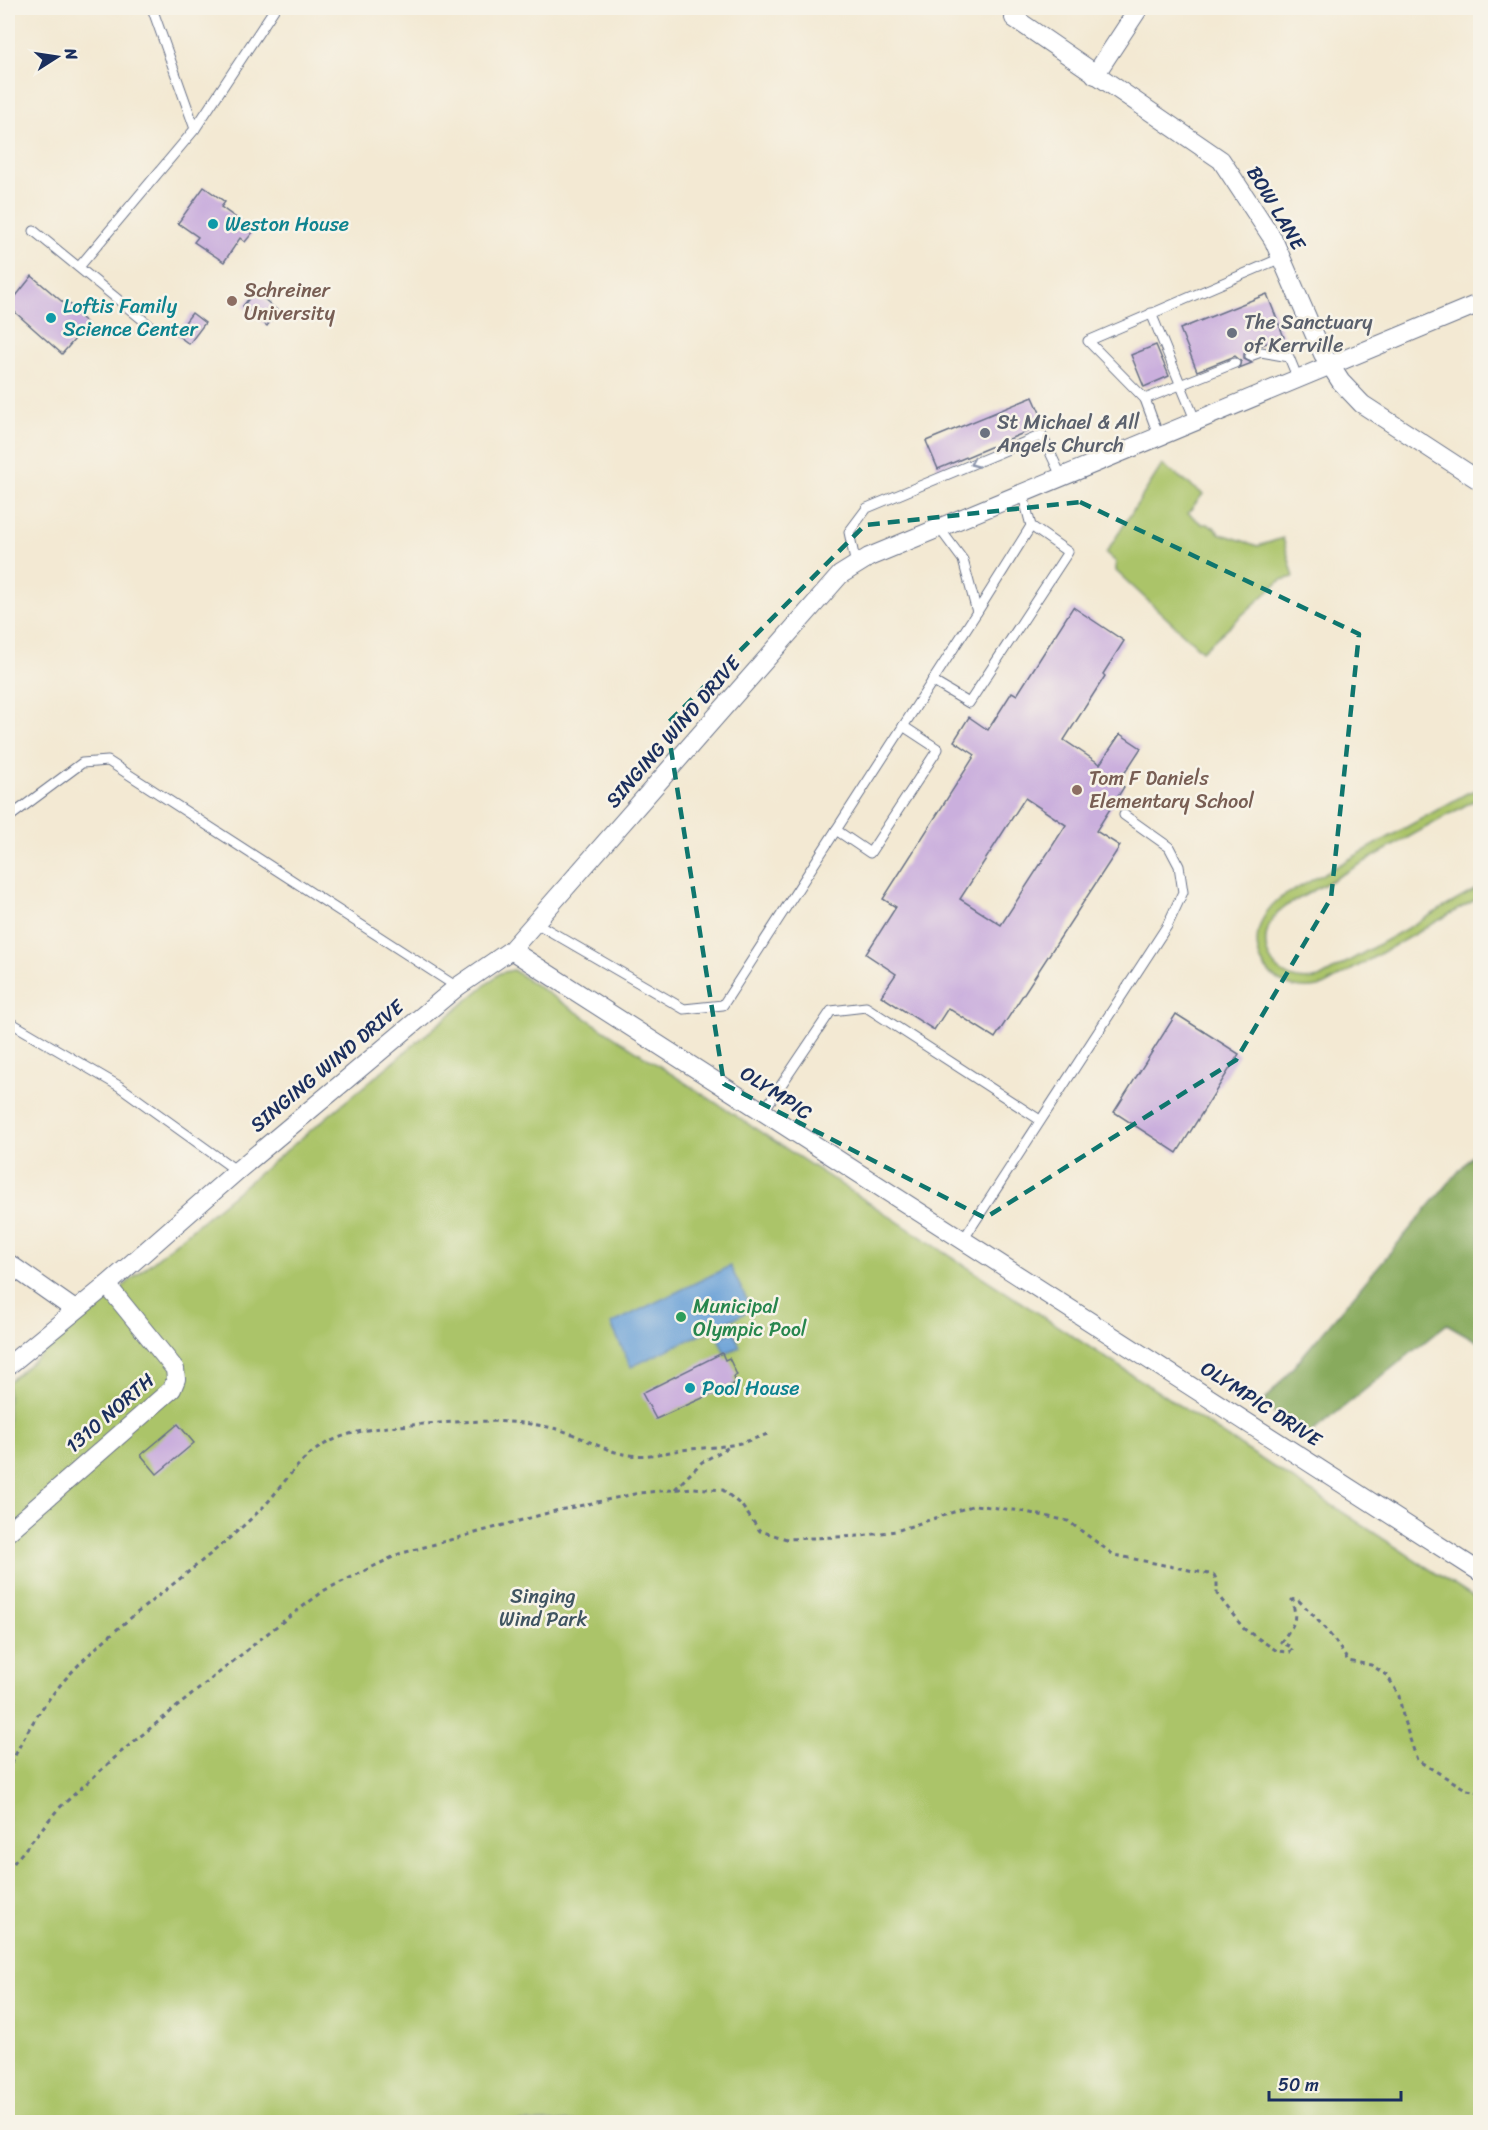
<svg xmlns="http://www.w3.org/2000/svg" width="1488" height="2130" font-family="Sriracha,sans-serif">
<rect width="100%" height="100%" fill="#f7f3e8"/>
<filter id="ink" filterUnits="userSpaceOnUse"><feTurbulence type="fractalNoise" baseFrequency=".0167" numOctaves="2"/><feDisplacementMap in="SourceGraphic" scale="12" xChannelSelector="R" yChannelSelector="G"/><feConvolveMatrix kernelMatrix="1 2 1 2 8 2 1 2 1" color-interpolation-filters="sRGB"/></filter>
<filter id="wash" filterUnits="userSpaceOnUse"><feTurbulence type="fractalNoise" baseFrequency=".008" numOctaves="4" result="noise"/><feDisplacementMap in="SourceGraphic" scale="24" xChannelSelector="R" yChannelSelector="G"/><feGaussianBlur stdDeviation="1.35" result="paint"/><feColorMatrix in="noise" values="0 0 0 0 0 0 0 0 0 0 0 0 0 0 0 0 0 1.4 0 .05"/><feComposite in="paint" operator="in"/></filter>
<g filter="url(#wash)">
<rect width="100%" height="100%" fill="#f3e9d3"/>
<g fill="#abc469" stroke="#637a64" stroke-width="1.5">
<polygon points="1162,465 1203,494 1188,513 1202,524 1207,524 1214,527 1219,533 1258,546 1283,538 1294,577 1281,580 1202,651 1116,571 1116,562 1106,553"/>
<path d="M1480,790V799L1473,801L1284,907C1246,937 1272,990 1319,978L1480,887V897L1323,986C1264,1001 1233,936 1280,898L1469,792Z"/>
<path d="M513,970C834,1183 1159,1390 1480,1602V2122H8V1382L500,973Z"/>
</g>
<polygon fill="#88aa5d" stroke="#526c5e" stroke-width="1.5" points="1480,1146 1480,1343 1447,1324 1306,1437 1262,1404"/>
<g fill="#69a0d7" stroke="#42689a" stroke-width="1.5">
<polygon points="730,1266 752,1310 631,1367 611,1324"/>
<polygon points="734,1331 740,1347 725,1353 718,1338"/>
</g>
<g id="blocks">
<g fill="#caafdd" fill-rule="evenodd">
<polygon points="204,187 225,202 221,207 254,231 245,242 240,238 224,262 194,242 198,237 178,223"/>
<polygon points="32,276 65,304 67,302 77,310 75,313 88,324 62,354 8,306"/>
<polygon points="255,291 278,311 267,326 243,306"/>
<polygon points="1267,294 1284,337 1247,350 1244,354 1244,359 1252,363 1239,368 1241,361 1235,356 1197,371 1180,329"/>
<polygon points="192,313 205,323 189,344 176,334"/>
<polygon points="1156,345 1169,376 1144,387 1131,355"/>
<polygon points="1033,397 1045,424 938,469 926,441"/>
<path d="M1073,607L1124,641L1103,674L1105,676L1064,740L1100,764L1120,734L1141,748L1118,783L1124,787L1096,831L1120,846L995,1038L948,1008L934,1030L881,996L896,974L866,954L896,907L883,899L975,755L954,741L969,717L988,730L1012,692L1017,695ZM1025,798L1066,825L1001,925L960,899Z"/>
<polygon points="1176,1014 1239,1054 1177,1153 1114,1112"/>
<polygon points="722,1353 725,1360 729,1358 737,1375 734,1377 736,1383 656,1419 642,1393"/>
<polygon points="178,1424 194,1443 157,1474 141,1455"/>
</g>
</g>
</g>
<g filter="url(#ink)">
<use href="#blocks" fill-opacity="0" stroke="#677087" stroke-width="1.5"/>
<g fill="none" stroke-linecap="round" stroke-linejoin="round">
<defs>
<g id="service">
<polyline points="152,8 195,129"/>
<polyline points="34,231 154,329"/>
<polyline points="79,267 195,129 275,8"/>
<polyline points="1151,313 1196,422"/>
<polyline points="1250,356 1261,352 1289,357 1298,379"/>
<polyline points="1145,399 1235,363"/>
<polyline points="1159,437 1145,399 1088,341 1281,258"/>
<polyline points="856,565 849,532 867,508 1042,435 1062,478"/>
<polyline points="977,612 1031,526 1023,495"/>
<polyline points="932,681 969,703 1068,552 1031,526"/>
<polyline points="8,818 82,763 108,761 457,987"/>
<polyline points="836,830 870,853 938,749 903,726"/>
<polyline points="536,923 684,1009 723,1005 977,612 963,560 940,529"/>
<polyline points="8,1021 119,1086 237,1171"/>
<polyline points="763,1112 831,1011 866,1007 1040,1120"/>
<polyline points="963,1240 1167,926 1183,892 1179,866 1169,847 1124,815"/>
</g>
<g id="minor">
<polyline points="1014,18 1221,160 1273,239 1323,354 1341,382 1362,404 1480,481"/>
<polyline points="1095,75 1139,8"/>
<polyline points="511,950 1480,1572"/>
<polyline points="8,1263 75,1310"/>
<polyline points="8,1366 107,1285 237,1171 457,987 511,950 840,575 869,557 1480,303"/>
<polyline points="8,1532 172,1389 176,1379 175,1369 107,1285"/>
</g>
</defs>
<use href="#service" stroke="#677087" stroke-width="11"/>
<use href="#minor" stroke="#677087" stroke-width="20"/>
<g stroke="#677087" stroke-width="3" stroke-dasharray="4.5 4.5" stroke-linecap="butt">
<polyline points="675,1489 702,1462 731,1446"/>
<path d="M8,1772C45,1679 111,1634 187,1573C214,1551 242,1529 267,1503C283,1485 296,1463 317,1449C348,1428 388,1427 424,1424C469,1421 512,1418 557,1429C583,1436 604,1452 630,1455C647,1457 664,1453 681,1450C697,1448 714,1448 731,1445C744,1443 758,1437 771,1433"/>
<path d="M8,1870L58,1809L121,1752L273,1629L325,1590L399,1554L555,1511L639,1493L693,1488L723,1490L742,1506L760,1531L787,1539L861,1536L896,1531L975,1505L1021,1511L1068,1521L1114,1555L1214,1575L1217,1581V1594L1244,1629L1277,1651L1290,1652L1293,1648L1281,1642C1294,1624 1298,1622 1292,1600L1297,1599C1317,1618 1334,1637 1348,1661L1371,1665L1387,1675L1399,1696L1404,1721L1417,1760L1467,1790L1480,1792"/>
</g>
<use href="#service" stroke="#fff" stroke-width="9"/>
<use href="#minor" stroke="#fff" stroke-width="18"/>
</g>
<defs><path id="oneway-chevron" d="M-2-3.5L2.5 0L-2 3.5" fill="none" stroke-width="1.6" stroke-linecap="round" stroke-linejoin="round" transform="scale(1.5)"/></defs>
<use stroke="#8d97ae" href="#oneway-chevron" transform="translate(974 463) rotate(157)"/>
</g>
<path fill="none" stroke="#0f766e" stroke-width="4.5" stroke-dasharray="12 8" stroke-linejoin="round" d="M1080,502L1359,634L1331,898L1236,1060L985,1218L724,1084L667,724L865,525Z"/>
<g fill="#0f9aa8" stroke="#f7f3e8" stroke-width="2">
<circle cx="213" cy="224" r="6"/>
<circle cx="51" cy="318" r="6"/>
<circle cx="690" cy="1388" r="6"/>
</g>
<g fill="#8d6e63" stroke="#f7f3e8" stroke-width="2">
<circle cx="232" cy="301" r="6"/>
<circle cx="1077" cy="790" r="6"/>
</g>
<g fill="#6b7280" stroke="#f7f3e8" stroke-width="2">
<circle cx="1232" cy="333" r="6"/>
<circle cx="985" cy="433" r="6"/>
</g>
<circle fill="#2e9e5b" stroke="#f7f3e8" stroke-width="2" cx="681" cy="1317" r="6"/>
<g text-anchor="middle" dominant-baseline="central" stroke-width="5" stroke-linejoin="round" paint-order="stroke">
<g font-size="20" fill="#1b2f5e" stroke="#f7f3e8">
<text transform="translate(1276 208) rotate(59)">BOW LANE</text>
<text transform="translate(673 732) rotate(-49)">SINGING WIND DRIVE</text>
<text transform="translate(327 1066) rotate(-40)">SINGING WIND DRIVE</text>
<text transform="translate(776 1093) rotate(33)">OLYMPIC</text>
<text transform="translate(1261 1404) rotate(33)">OLYMPIC DRIVE</text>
<text transform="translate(110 1413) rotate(-41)">1310 NORTH</text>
</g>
<g font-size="20" fill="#0d838f" stroke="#f7f3e8" text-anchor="start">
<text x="225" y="224">Weston House</text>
<text x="63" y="306">Loftis Family<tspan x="63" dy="23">Science Center</tspan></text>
<text x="702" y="1388">Pool House</text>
</g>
<g font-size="20" fill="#785e54" stroke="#f7f3e8" text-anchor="start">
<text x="244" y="290">Schreiner<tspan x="244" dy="23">University</tspan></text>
<text x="1089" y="778">Tom F Daniels<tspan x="1089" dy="23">Elementary School</tspan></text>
</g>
<g font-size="20" fill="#5b616d" stroke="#f7f3e8" text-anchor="start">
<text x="1244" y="322">The Sanctuary<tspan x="1244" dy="23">of Kerrville</tspan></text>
<text x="997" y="422">St Michael &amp; All<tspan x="997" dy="23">Angels Church</tspan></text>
</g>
<g font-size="20" fill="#27864d" stroke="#f7f3e8" text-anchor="start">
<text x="693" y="1306">Municipal<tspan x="693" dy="23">Olympic Pool</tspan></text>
</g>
<g font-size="20" fill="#3f5461" stroke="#f7f3e8">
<text x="543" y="1596">Singing<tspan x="543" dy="23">Wind Park</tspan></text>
</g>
</g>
<rect width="1488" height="2130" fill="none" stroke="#f7f3e8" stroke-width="30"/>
<g transform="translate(57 57) rotate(78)" stroke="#f7f3e8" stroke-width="4.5" paint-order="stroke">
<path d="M0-4.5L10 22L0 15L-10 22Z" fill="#1b2f5e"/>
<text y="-9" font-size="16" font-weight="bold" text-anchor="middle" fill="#1b2f5e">N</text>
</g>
<path d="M1269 2091v9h132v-9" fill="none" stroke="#1b2f5e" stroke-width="3"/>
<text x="1278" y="2091" font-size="18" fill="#1b2f5e" stroke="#f7f3e8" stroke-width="4.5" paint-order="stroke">50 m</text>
</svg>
